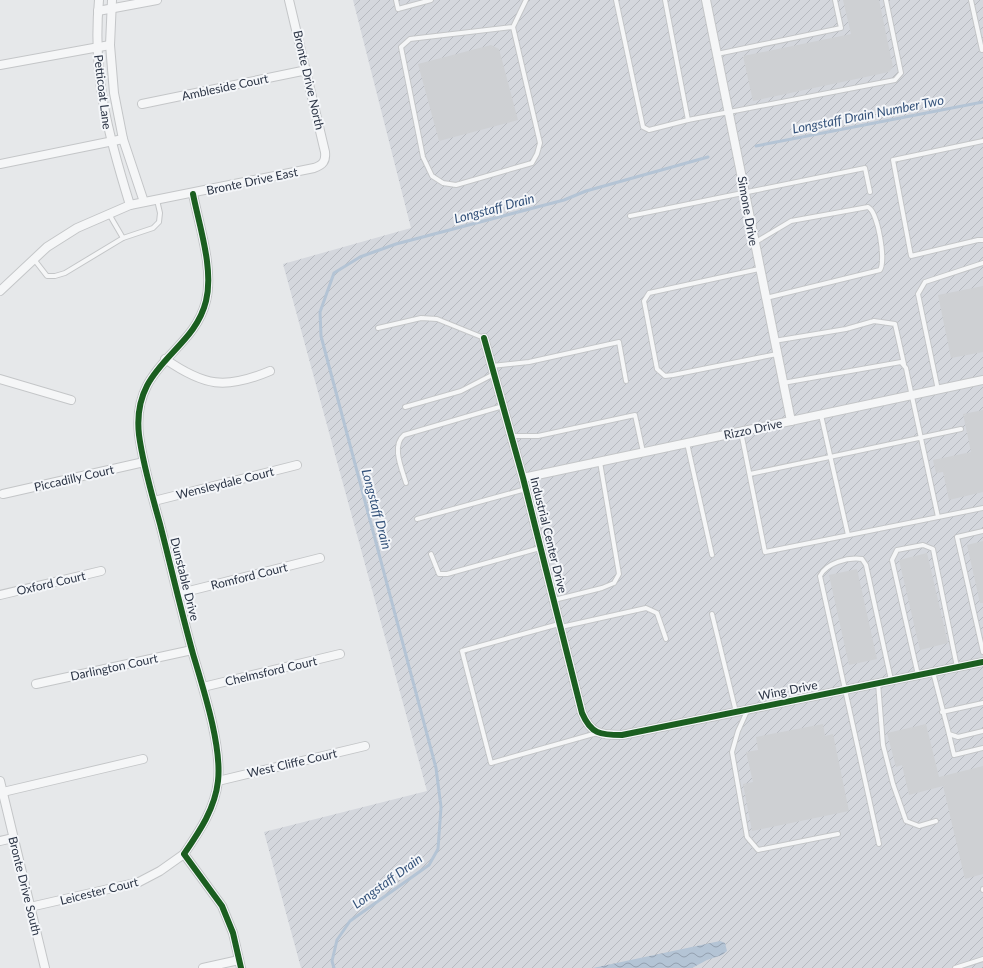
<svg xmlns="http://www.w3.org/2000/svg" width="983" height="968" font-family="Lato,sans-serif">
<defs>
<pattern id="industrial-furrows" width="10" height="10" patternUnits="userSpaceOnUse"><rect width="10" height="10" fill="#d4d7dd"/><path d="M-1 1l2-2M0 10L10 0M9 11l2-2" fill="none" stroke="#b6b9bf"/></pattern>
<pattern id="water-waves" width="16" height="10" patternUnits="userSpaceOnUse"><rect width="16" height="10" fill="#b4c4d5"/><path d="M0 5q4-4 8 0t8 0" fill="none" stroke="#93a0af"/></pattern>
</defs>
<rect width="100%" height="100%" fill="#e6e8ea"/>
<polygon fill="url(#industrial-furrows)" points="353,0 983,0 983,968 301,968 264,832 427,791 283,264 411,228"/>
<polygon fill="url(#water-waves)" points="720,941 725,943 727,951 722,955 707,960 692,968 593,968"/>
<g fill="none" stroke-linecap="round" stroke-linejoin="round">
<g stroke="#b4c4d5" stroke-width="3">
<polyline points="756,146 983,102"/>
<polyline points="334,968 332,961 337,940 350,921 429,865 438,849 441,807 436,768 321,336 320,312 334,273 360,257 396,244 564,200 586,191 708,157"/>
</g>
</g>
<g fill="#ced0d3">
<polygon points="843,0 879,0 893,67 889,72 753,101 743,56 851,34"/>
<polygon points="491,45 499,49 518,120 439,141 418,64"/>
<polygon points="983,286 983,352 951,358 938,295"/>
<polygon points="983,410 983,492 949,500 943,472 936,473 933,460 971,452 963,414"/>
<polygon points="983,541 983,603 980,603 967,545"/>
<polygon points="927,553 948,643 920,650 899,560"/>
<polygon points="857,569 877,659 849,665 829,575"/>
<polygon points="823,724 825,736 833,734 849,811 752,831 743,784 753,782 746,752 758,750 756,737"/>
<polygon points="926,724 939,777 983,766 983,874 965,879 943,786 909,795 902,765 896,767 887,733"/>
</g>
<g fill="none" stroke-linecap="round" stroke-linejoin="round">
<defs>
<g id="lane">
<polyline points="396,0 398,9 431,0"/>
<polyline points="616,0 643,127 649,130 688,120 895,80 901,73 886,0"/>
<polyline points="665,0 688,120"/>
<polyline points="971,0 982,50"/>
<polyline points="513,27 410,39 401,47 423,157 432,176 443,183 456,185 532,163 537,154 540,143 513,27 526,0"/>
<polyline points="717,54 841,28 835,0"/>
<polyline points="983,141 893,160 911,256 978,240 983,240"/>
<polyline points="109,214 123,238"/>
<polyline points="630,216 865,168 870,192"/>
<path d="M754,243L791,221L868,207C878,212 886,260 880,270L766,298"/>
<polyline points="33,258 47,276 55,276 65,273 123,238 153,228 159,222 160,213 157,200"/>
<polyline points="759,269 649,293 644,301 657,369 665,376 673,375 777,354"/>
<polyline points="378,328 421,318 437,319 484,338"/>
<polyline points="774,341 846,329 874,321 895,324 904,364"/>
<polyline points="492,366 529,362 619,342 626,381"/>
<polyline points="783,383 901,362 906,368 908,378 938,517"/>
<polyline points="938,390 918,294 925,282 983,263"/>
<polyline points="405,407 461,391 494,374"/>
<polyline points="821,415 848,535"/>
<polyline points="741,432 765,552 983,508"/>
<polyline points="512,436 538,436 635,415 643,452"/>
<polyline points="687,443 712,555"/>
<polyline points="750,474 961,429"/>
<path d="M406,483C402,469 391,446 404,435L503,406"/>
<polyline points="417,519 526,489"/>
<polyline points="983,531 957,537 983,652"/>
<polyline points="431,554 439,574 447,574 540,548"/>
<polyline points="554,600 602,588 614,583 619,574 600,462"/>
<polyline points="712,614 736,712"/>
<polyline points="559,624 462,651 491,763 597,733"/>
<polyline points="561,627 646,608 657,613 666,639"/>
<polyline points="933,672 949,734 958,737 983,731"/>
<polyline points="918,675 892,560 897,550 923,545 933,549 957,667"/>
<polyline points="878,683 883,745 893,784 906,821 919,826 936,821"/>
<polyline points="748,709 738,731 732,752 747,837 758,850 838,834"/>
<polyline points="942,712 983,703"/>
<polyline points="949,734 954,755 983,748"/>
<path d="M879,844L820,576C826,563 848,557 862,559L866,565L891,680"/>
<polyline points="983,889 983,890"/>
<polyline points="955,968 983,959"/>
</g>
<g id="street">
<path d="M99,0C92,76 108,134 130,205"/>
<polyline points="112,0 110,45 114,93 123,139 144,202"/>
<polyline points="706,0 791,421"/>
<polyline points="98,11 157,0"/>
<polyline points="0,65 110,45"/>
<polyline points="142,104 307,70"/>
<polyline points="0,164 123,139"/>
<path d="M193,194C199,225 214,269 206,301C193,354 131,364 139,435C143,465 152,495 160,524C171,567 181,611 193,654C203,688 222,746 218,781C215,809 199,832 184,854L222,906L233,933L241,968"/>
<path d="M0,291L47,247L77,228L130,205L314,168C323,165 326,161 325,152L289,0"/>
<path d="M484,338L523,478L582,713C591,734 600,735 622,735L983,662"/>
<path d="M165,359C204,386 225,390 270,371"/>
<polyline points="0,379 71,400"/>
<polyline points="523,478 983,380"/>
<polyline points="3,494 144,462"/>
<polyline points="154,501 297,465"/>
<polyline points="177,594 320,558"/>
<polyline points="0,595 101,571"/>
<polyline points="36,684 192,650"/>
<polyline points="203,687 340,654"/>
<polyline points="0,781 45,968"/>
<polyline points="218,781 365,746"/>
<polyline points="3,792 143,759"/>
<polyline points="0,841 13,838"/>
<polyline points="30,907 139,882 160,871 184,854"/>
<polyline points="203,968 239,960"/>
</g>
</defs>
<use href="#lane" stroke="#c4c6c8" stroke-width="6"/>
<use href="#street" stroke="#c4c6c8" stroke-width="10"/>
<use href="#lane" stroke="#f5f6f7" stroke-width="4"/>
<use href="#street" stroke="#f5f6f7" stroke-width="8"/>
<defs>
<g id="cycleway">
<path d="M193,194C199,225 214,269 206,301C193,354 131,364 139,435C143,465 152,495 160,524C171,567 181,611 193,654C203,688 222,746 218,781C215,809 199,832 184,854L222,906L233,933L241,968"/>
<path d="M484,338L523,478L582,713C591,734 600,735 622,735L983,662"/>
</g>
</defs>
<use href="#cycleway" stroke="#f4f6f9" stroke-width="8"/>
<use href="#cycleway" stroke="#1b5e20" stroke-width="6"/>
</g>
<g text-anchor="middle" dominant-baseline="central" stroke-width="4" stroke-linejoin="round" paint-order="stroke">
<g font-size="12" fill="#2b3445" stroke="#f4f6f9">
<text transform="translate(309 80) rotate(77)">Bronte Drive North</text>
<text transform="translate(225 87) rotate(-12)">Ambleside Court</text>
<text transform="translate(103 92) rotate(83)">Petticoat Lane</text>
<text transform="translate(252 181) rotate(-12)">Bronte Drive East</text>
<text transform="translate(748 211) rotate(80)">Simone Drive</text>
<text transform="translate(753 429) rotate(-12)">Rizzo Drive</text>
<text transform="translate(74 478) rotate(-13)">Piccadilly Court</text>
<text transform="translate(225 483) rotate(-14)">Wensleydale Court</text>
<text transform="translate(549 535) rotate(76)">Industrial Center Drive</text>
<text transform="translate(249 576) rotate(-14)">Romford Court</text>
<text transform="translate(185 579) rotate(76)">Dunstable Drive</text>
<text transform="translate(51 583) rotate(-13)">Oxford Court</text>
<text transform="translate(114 667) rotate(-12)">Darlington Court</text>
<text transform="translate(271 671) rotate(-13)">Chelmsford Court</text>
<text transform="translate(788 690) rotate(-11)">Wing Drive</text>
<text transform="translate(292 763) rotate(-13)">West Cliffe Court</text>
<text transform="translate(25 886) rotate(76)">Bronte Drive South</text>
<text transform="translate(99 891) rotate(-14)">Leicester Court</text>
</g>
<g font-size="13" font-style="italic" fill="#34527a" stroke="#f4f6f9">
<text transform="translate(868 114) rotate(-11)">Longstaff Drain Number Two</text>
<text transform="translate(494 208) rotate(-15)">Longstaff Drain</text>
<text transform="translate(377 509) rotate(75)">Longstaff Drain</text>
<text transform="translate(387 881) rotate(-36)">Longstaff Drain</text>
</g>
</g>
</svg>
